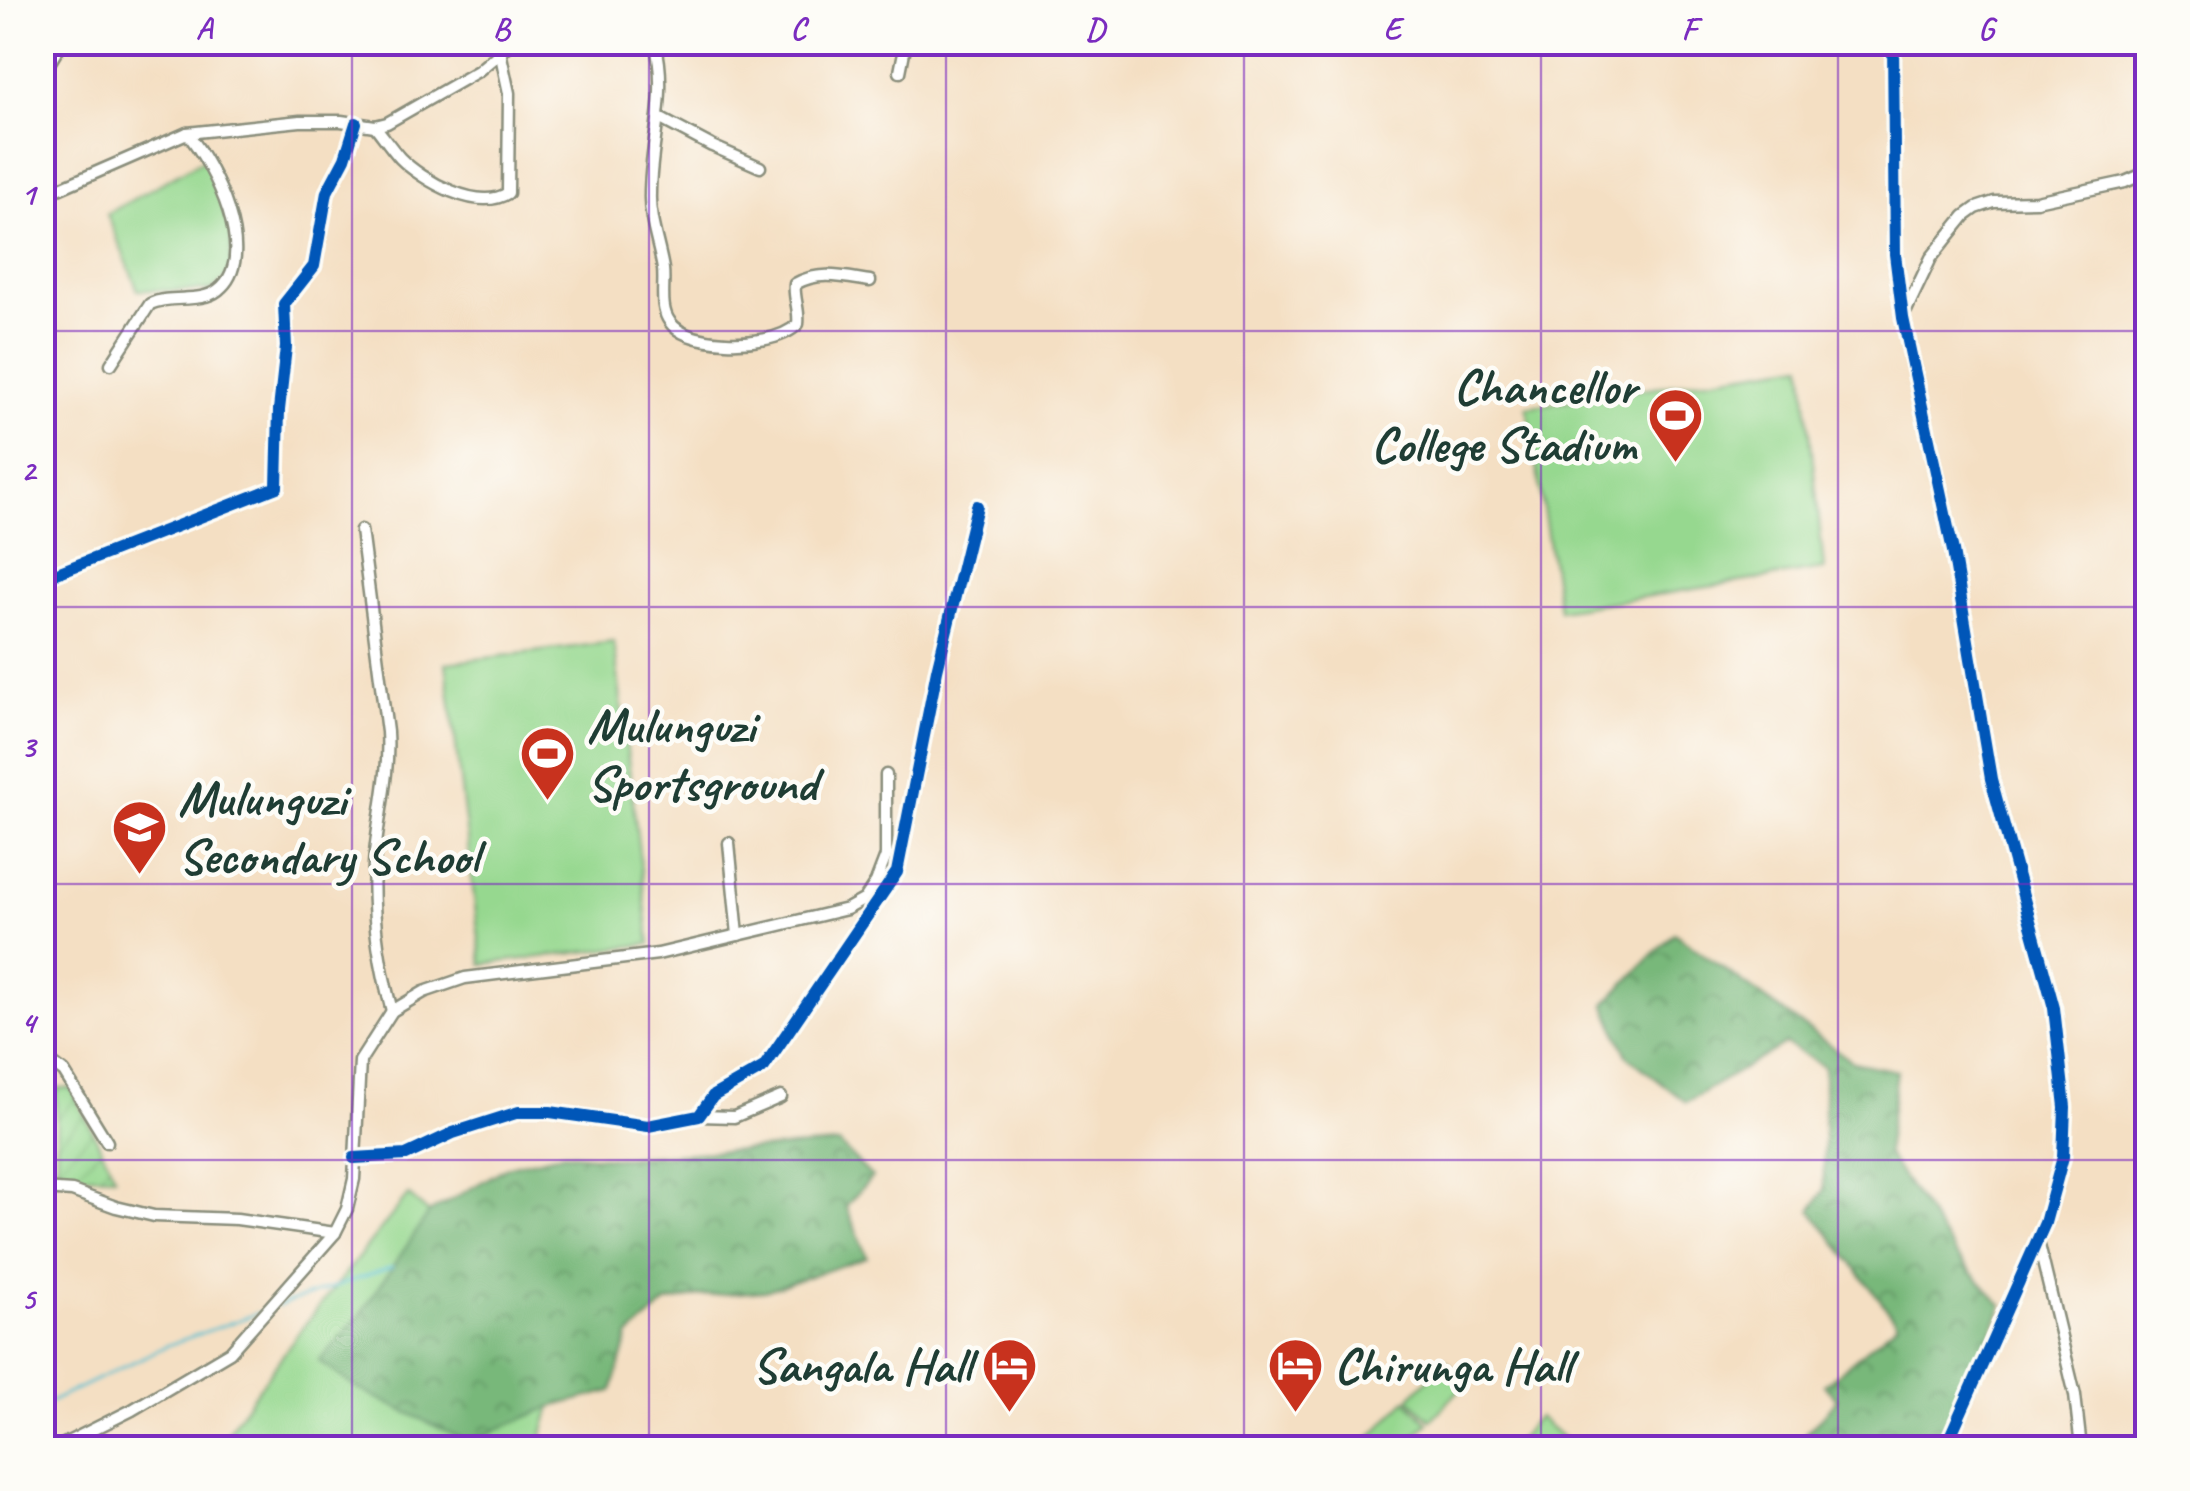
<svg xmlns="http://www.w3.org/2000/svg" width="2190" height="1491" font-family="Caveat,sans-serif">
<defs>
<pattern id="forest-crowns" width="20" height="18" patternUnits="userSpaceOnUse" patternTransform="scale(2.5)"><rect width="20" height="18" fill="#78b87a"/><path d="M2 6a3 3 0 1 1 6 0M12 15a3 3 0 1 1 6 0" fill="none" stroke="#629765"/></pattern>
<pattern id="garden-furrows" width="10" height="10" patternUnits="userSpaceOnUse" patternTransform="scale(2.5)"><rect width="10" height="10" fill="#96d88f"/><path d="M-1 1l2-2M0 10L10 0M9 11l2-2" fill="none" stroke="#81ba7c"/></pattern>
</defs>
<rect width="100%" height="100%" fill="#fdfcf7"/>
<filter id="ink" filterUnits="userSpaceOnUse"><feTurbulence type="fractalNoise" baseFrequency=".01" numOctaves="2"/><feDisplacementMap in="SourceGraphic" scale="20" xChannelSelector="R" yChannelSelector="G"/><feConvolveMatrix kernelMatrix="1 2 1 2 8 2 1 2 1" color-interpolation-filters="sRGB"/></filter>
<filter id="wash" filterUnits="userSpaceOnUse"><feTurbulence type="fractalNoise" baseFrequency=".0048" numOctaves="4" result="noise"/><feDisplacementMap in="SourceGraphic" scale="40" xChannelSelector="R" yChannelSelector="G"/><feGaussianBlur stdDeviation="2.25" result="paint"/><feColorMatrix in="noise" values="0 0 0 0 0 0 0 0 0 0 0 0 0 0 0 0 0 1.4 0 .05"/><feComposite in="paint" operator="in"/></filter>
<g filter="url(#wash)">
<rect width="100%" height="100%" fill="#f4dfc3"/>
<g fill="url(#forest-crowns)" stroke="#4c7a57" stroke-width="2.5">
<polygon points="1674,933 1853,1062 1897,1071 1886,1153 1956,1255 2003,1306 1943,1448 1815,1448 1804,1436 1837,1399 1824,1385 1898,1323 1811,1210 1824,1191 1824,1067 1785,1044 1686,1102 1627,1056 1605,1004"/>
<polygon points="839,1144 872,1177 846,1206 867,1257 765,1291 699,1296 667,1303 629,1336 612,1391 551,1407 468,1442 358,1389 319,1361 360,1315 429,1213 509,1166 565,1153 613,1158"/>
</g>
<polygon fill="url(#garden-furrows)" stroke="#5a8a62" stroke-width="2.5" points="56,1088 71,1088 115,1176 57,1175"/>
<g fill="#96d88f" stroke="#5a8a62" stroke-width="2.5">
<polygon points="206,158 232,231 231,273 211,291 138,290 107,214"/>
<polygon points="1803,364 1824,569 1559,610 1527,407"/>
<polygon points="614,642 650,944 482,964 446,663"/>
<polygon points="408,1195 429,1213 360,1315 319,1361 358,1389 468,1442 551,1407 539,1448 216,1448 299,1332"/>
<polygon points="1446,1360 1466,1383 1431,1420 1409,1399"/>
<polygon points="1406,1400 1428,1423 1401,1448 1378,1448 1369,1439"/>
<polygon points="1538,1417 1542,1420 1574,1448 1511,1448"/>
</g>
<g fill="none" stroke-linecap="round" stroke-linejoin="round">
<g stroke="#56c0d2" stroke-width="2.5">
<polyline points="278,1306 392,1267"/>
<polyline points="42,1406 168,1345 261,1312"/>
</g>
</g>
</g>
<g filter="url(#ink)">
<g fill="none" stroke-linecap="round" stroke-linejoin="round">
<defs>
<g id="minor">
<path d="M655,42C669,95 650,142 650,194C649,220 659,244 663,269C665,285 659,308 670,322C680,337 708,341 726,342C748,343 782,340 798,324C800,310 793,297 795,284C819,270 844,277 870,281"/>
<polyline points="900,72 906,42"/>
<polyline points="42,75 62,42"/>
<polyline points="659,118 712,146 760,167"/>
<path d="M375,126C383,136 391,148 400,158C423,181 478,212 508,193L509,93L498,42"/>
<polyline points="42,196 187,133 300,121 341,121 375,126 387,123 478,71 513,42"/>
<polyline points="1903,317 1931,258 1965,216 1976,208 1994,202 2036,201 2125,182 2148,172"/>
<path d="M111,364L150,304C171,294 200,304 218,290C261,257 213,164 187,133"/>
<path d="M361,530L387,732C390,777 377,820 374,864C371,914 379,963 392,1011"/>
<polyline points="52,575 277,487 279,410 286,347 284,304 314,266 327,192 345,158 356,123"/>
<polyline points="738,935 847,909 865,899 876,882 886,856 886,775"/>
<polyline points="42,1056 64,1072 107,1142"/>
<polyline points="699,1116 734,1117 781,1097"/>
<polyline points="354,1158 406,1155 453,1133 519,1112 550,1112 648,1126 699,1116 713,1096 764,1067 897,872 937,670 977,506"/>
<polyline points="42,1189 72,1191 116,1207 154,1216 237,1219 335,1233"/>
<polyline points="2038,1241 2075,1395 2081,1448"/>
<polyline points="56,1448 132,1410 230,1352 335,1233 347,1209 354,1179 360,1061 392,1011 424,992 465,978 658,954 738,935 729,843"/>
</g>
<polyline id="tertiary" points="1893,42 1895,254 1903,318 1953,551 1991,779 2054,1008 2065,1107 2063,1157 2045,1223 1945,1448"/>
</defs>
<use href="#minor" stroke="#8a8e7c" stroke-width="15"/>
<use href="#tertiary" stroke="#8a8e7c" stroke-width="18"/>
<use href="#minor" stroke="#fff" stroke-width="10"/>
<use href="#tertiary" stroke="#fff" stroke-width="12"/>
<defs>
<g id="cycleway">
<polyline points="1893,42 1895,254 1903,318 1953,551 1991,779 2054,1008 2065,1107 2063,1157 2045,1223 1945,1448"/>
<polyline points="52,575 277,487 279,410 286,347 284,304 314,266 327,192 345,158 356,123"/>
<polyline points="354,1158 406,1155 453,1133 519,1112 550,1112 648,1126 699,1116 713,1096 764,1067 897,872 937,670 977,506"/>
</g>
</defs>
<use href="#cycleway" stroke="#fdfcf7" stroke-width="19"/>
<use href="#cycleway" stroke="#0057b8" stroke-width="12"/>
</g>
</g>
<path fill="none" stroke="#7b2cbf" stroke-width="2.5" stroke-opacity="0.55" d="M352,42V1448M649,42V1448M946,42V1448M1244,42V1448M1541,42V1448M1838,42V1448M42,331H2148M42,607H2148M42,884H2148M42,1160H2148"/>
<defs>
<symbol id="stadium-pin" viewBox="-11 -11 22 30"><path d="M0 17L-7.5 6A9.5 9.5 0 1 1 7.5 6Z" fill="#c8321e" stroke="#fdfcf7"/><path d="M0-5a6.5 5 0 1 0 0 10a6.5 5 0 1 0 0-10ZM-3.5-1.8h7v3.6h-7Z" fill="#fff"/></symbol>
<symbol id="school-pin" viewBox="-11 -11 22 30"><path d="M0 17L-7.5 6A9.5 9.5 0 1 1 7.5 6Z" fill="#c8321e" stroke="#fdfcf7"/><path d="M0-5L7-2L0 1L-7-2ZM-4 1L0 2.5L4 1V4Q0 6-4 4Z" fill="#fff"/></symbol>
<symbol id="hotel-pin" viewBox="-11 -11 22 30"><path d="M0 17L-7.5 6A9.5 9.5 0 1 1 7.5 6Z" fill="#c8321e" stroke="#fdfcf7"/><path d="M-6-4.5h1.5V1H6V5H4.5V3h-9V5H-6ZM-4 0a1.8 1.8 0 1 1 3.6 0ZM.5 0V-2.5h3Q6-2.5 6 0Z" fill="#fff"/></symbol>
</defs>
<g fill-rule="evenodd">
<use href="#stadium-pin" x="1644" y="384" width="63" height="86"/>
<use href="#stadium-pin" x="516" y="722" width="63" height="86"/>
<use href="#school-pin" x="108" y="796" width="63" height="86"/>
<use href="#hotel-pin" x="978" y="1334" width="63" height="86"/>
<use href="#hotel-pin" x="1264" y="1334" width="63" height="86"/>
</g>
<g text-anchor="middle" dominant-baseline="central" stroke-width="9" stroke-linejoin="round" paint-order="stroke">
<g font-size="50" font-weight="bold" fill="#1f3d34" stroke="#fdfcf7" text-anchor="start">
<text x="1636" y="386" text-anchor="end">Chancellor<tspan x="1636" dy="58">College Stadium</tspan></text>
<text x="587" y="725">Mulunguzi<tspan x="587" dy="58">Sportsground</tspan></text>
<text x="178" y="798">Mulunguzi<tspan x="178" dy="58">Secondary School</tspan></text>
<text x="971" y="1365" text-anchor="end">Sangala Hall</text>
<text x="1334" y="1365">Chirunga Hall</text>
</g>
</g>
<rect width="2190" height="1491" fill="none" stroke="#fdfcf7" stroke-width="110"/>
<rect x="55" y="55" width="2080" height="1381" fill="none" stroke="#7b2cbf" stroke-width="4"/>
<g font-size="32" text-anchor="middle" font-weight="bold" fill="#7b2cbf">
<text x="204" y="39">A</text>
<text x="501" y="39">B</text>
<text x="798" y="39">C</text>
<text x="1095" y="39">D</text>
<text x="1392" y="39">E</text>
<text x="1689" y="39">F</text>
<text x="1986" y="39">G</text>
<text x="28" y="204">1</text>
<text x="28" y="481">2</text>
<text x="28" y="757">3</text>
<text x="28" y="1033">4</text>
<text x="28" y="1309">5</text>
</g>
</svg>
